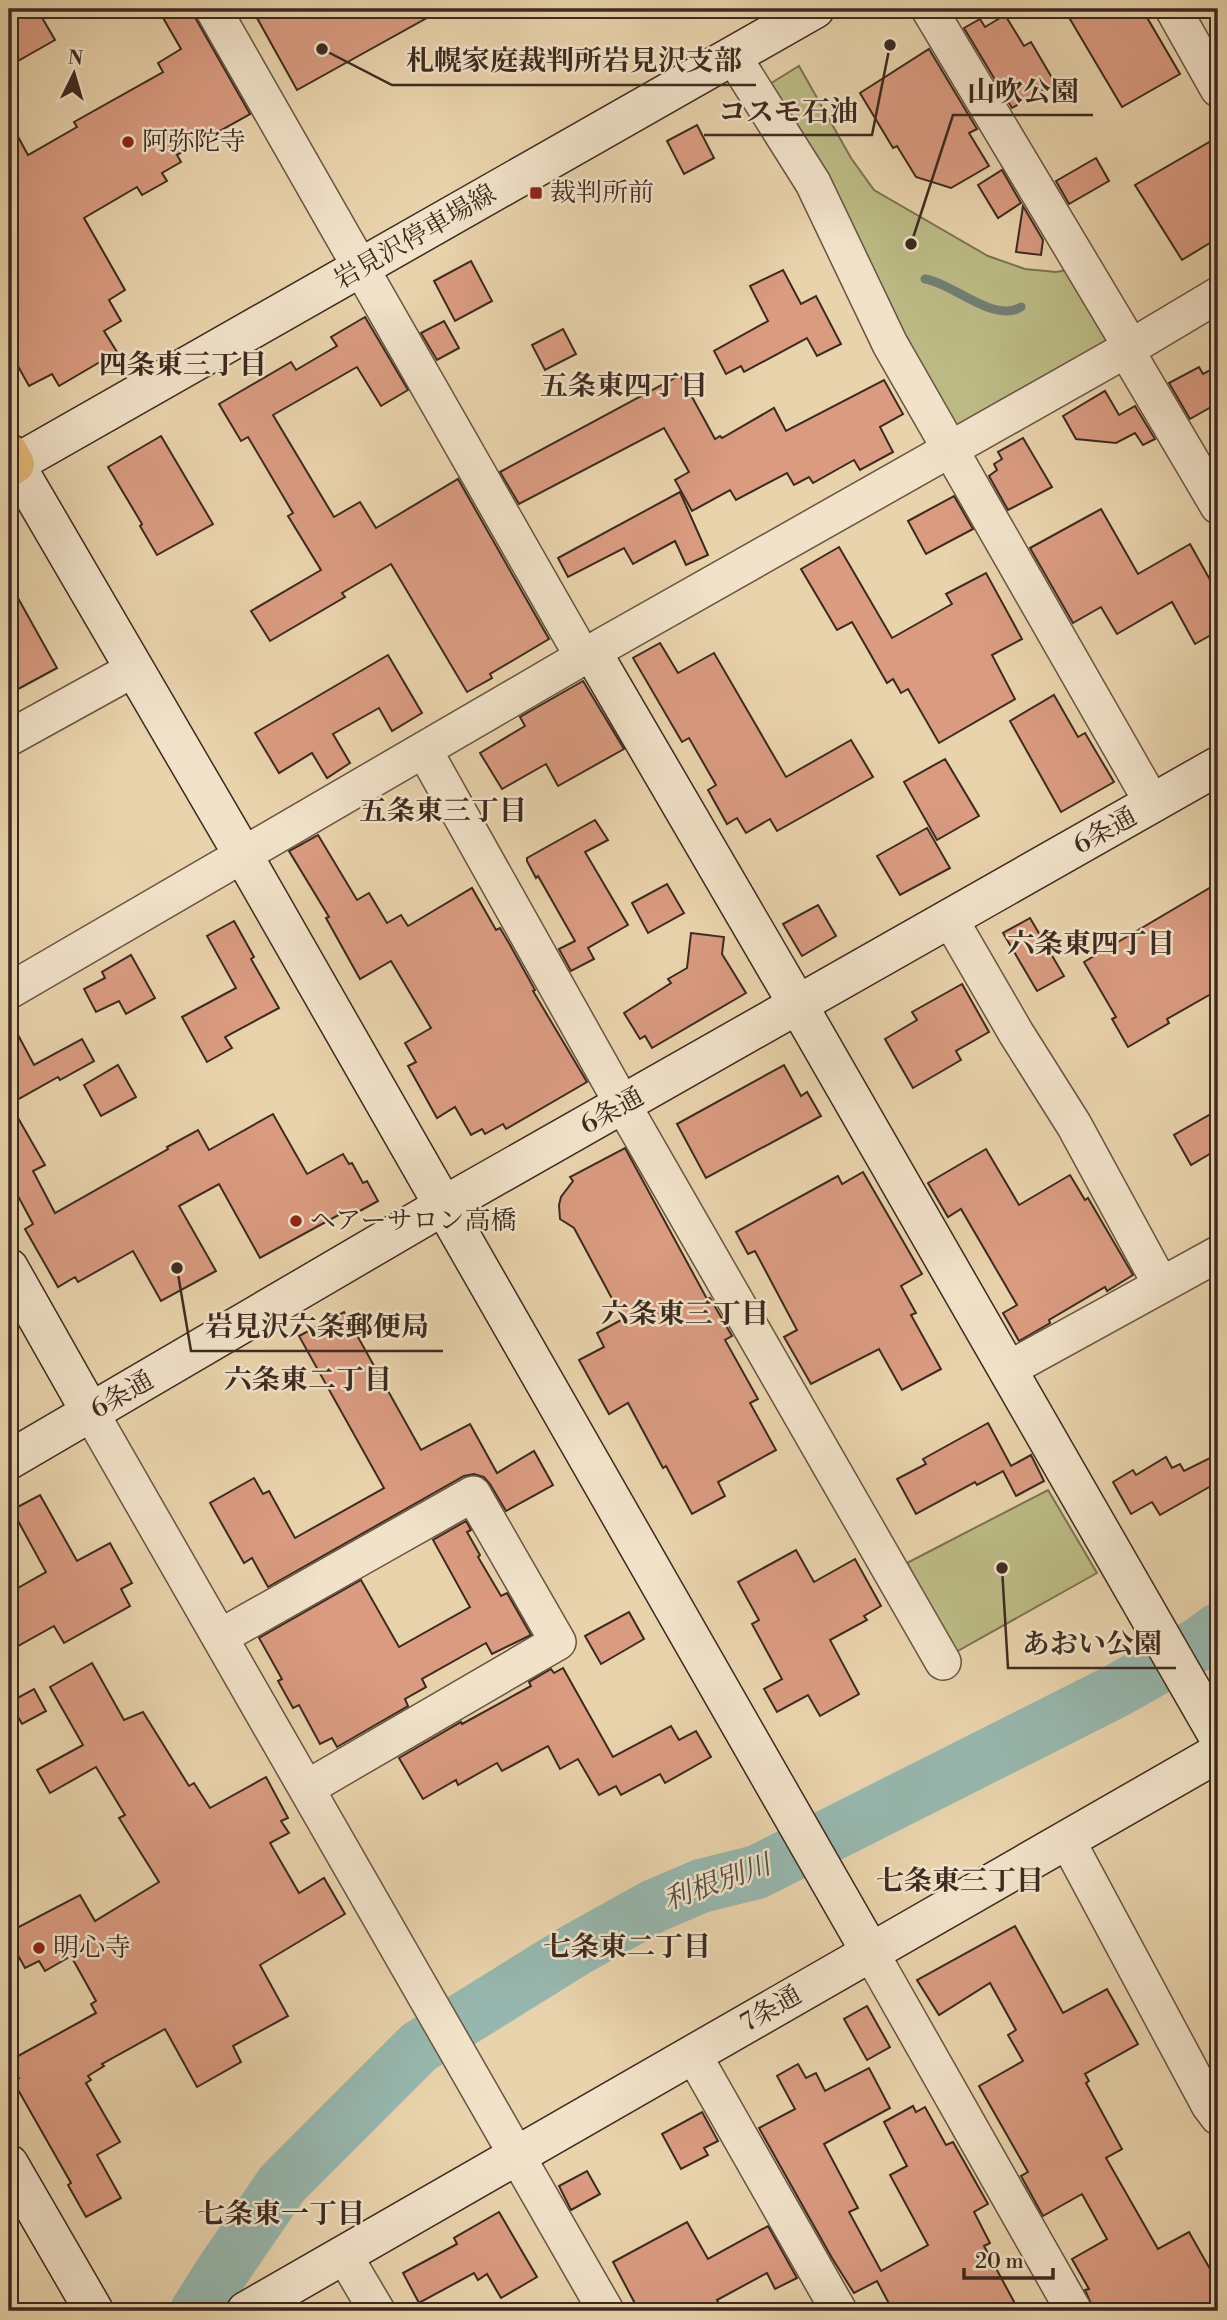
<svg xmlns="http://www.w3.org/2000/svg" width="1227" height="2320" font-family="'Libre Bodoni','Noto Serif JP',serif">
<rect width="100%" height="100%" fill="#e9d3ac"/>
<filter id="stains"><feTurbulence type="fractalNoise" baseFrequency=".00286" numOctaves="4"/><feColorMatrix values="0 0 0 0 .2 0 0 0 0 .09 0 0 0 0 .02 0 0 0 .5 -.17"/></filter>
<radialGradient id="worn" r=".72"><stop offset=".6" stop-color="#630" stop-opacity="0"/><stop offset="1" stop-color="#630" stop-opacity=".3"/></radialGradient>
<g fill="#bcbb85" stroke="#7c7252" stroke-width="2">
<polygon points="799,66 851,158 874,190 988,256 1025,269 1056,272 1072,269 1113,337 954,427 768,85"/>
<polygon points="1048,1490 1097,1573 956,1652 907,1563"/>
</g>
<g fill="none" stroke-linecap="round" stroke-linejoin="round">
<path stroke="#737f75" stroke-width="9" d="M925,279C953,283 994,324 1021,307"/>
<polyline stroke="#97b7ae" stroke-width="54" points="197,2311 221,2273 282,2184 419,2047 575,1950 654,1906 701,1886 757,1872 1116,1691 1201,1643 1218,1630"/>
</g>
<g fill="#da9b81" stroke="#3d2a1f" stroke-width="2">
<polygon points="19,9 37,9 55,40 9,66 9,15"/>
<polygon points="158,9 193,9 196,19 250,114 177,155 181,162 162,173 167,181 142,195 137,187 84,218 125,290 109,300 121,321 104,331 117,352 59,386 52,374 29,386 9,350 9,120 28,155 77,127 74,122 163,72 158,63 181,49"/>
<polygon points="252,9 443,9 297,90"/>
<polygon points="1064,9 1142,9 1180,74 1122,107"/>
<polygon points="1005,15 1024,46 1031,42 1055,83 1012,108 964,28 980,19 985,27"/>
<polygon points="929,49 977,129 969,133 989,166 951,188 916,177 897,146 893,148 860,93"/>
<polygon points="697,125 714,158 684,174 667,141"/>
<polygon points="1218,137 1218,238 1182,260 1135,185"/>
<polygon points="1096,158 1109,181 1069,204 1056,181"/>
<polygon points="1002,170 1021,203 998,218 978,185"/>
<polygon points="1023,206 1043,240 1041,255 1016,252"/>
<polygon points="471,261 492,301 455,321 434,281"/>
<polygon points="783,270 801,304 816,296 841,344 817,356 807,338 744,372 741,366 726,374 714,351 768,321 750,286"/>
<polygon points="365,317 408,390 381,406 357,367 273,415 334,517 360,502 376,528 458,479 549,639 490,674 492,678 467,692 391,564 342,593 345,597 270,641 251,611 321,570 288,516 293,513 248,437 241,441 219,404 291,362 296,370 337,346 331,337"/>
<polygon points="444,321 459,348 437,360 421,333"/>
<polygon points="563,329 576,354 545,370 532,345"/>
<polygon points="1218,366 1218,403 1190,419 1169,383 1199,367 1203,374"/>
<polygon points="680,375 715,439 720,436 722,438 774,408 786,431 884,380 903,414 880,427 893,452 860,470 854,460 813,483 809,477 794,485 787,473 736,500 730,490 692,511 675,480 689,472 664,428 519,504 500,472"/>
<polygon points="1105,391 1119,415 1135,406 1155,439 1143,445 1135,433 1116,443 1076,439 1063,416"/>
<polygon points="161,436 213,524 157,555 140,526 142,524 108,467"/>
<polygon points="1023,438 1052,487 1008,510 989,476 997,470 994,464 1002,459 998,452"/>
<polygon points="680,492 708,555 686,565 675,541 633,564 624,548 568,577 558,558"/>
<polygon points="954,496 973,529 926,554 908,521"/>
<polygon points="1101,509 1138,574 1190,544 1218,594 1218,631 1195,644 1172,602 1117,634 1101,607 1073,623 1030,548"/>
<polygon points="839,547 892,638 952,604 946,594 986,573 1022,639 992,655 1015,699 939,743 908,689 901,693 893,679 887,683 852,622 837,630 801,569"/>
<polygon points="9,582 57,668 9,694"/>
<polygon points="660,643 678,673 714,653 786,777 851,740 873,777 777,831 770,819 746,833 737,818 727,824 708,790 716,785 689,738 682,742 633,658"/>
<polygon points="388,655 422,713 392,731 379,708 333,734 350,763 327,778 312,753 279,773 255,733"/>
<polygon points="583,681 624,749 558,786 546,764 502,789 480,753 525,726 520,717"/>
<polygon points="1054,695 1078,737 1085,733 1114,782 1061,812 1010,721"/>
<polygon points="945,759 979,816 937,840 904,782"/>
<polygon points="595,820 608,840 585,852 628,925 588,948 594,959 571,971 559,949 575,941 538,876 536,878 527,861 527,858"/>
<polygon points="927,828 950,868 900,895 877,856"/>
<polygon points="318,835 357,900 369,893 387,923 401,915 408,926 472,888 496,930 500,928 510,945 535,990 533,991 587,1082 506,1129 503,1124 485,1134 482,1129 471,1135 455,1107 437,1118 408,1066 416,1062 405,1043 431,1028 391,961 360,979 326,918 329,917 289,851"/>
<polygon points="1218,883 1218,990 1167,1019 1169,1023 1128,1047 1112,1019 1116,1017 1084,962"/>
<polygon points="667,884 684,913 648,933 632,903"/>
<polygon points="818,905 836,936 802,956 783,924"/>
<polygon points="1030,918 1064,976 1037,991 1003,933"/>
<polygon points="234,921 254,957 251,959 279,1008 225,1037 232,1048 207,1062 182,1017 236,988 207,936"/>
<polygon points="691,933 724,937 722,954 746,993 652,1048 645,1036 640,1039 624,1013 671,983 668,979 687,968"/>
<polygon points="131,955 155,998 126,1014 119,1001 96,1012 84,989 105,978 102,972"/>
<polygon points="962,984 989,1032 956,1051 961,1060 913,1088 885,1039 917,1020 912,1012"/>
<polygon points="9,1018 34,1065 82,1039 94,1061 60,1080 58,1077 10,1104 45,1165 33,1171 55,1213 168,1149 167,1147 198,1130 209,1150 273,1114 307,1174 343,1154 349,1164 352,1163 363,1183 367,1181 378,1201 347,1218 344,1212 260,1258 219,1184 179,1206 216,1271 161,1301 133,1251 78,1282 75,1277 58,1287 25,1229 33,1224 11,1183 9,1184"/>
<polygon points="118,1065 136,1097 101,1116 84,1085"/>
<polygon points="784,1065 801,1096 807,1092 821,1116 706,1178 677,1124"/>
<polygon points="1218,1110 1218,1149 1191,1165 1174,1135"/>
<polygon points="625,1148 707,1299 710,1298 732,1336 725,1340 758,1399 750,1403 776,1450 718,1482 725,1496 692,1514 666,1466 663,1468 628,1403 609,1414 579,1360 604,1347 597,1333 623,1319 574,1228 560,1219 559,1205 561,1197 573,1181 570,1177"/>
<polygon points="986,1149 1019,1205 1070,1175 1085,1200 1088,1198 1133,1275 1107,1291 1105,1287 1049,1320 1050,1323 1019,1341 1003,1313 1017,1305 961,1209 948,1217 928,1183"/>
<polygon points="863,1172 922,1274 901,1286 916,1313 911,1315 941,1369 902,1390 879,1349 811,1384 784,1337 797,1330 755,1251 748,1254 736,1232 838,1176 842,1184"/>
<polygon points="344,1312 421,1450 470,1424 497,1473 534,1451 553,1485 506,1511 490,1484 484,1477 474,1474 464,1476 268,1587 252,1558 244,1563 210,1503 254,1478 263,1494 269,1491 295,1538 384,1488 299,1336"/>
<polygon points="988,1423 1011,1466 1031,1455 1044,1481 1016,1496 1003,1471 977,1485 975,1482 916,1514 897,1479 926,1464 923,1459"/>
<polygon points="1218,1454 1218,1482 1160,1515 1152,1502 1131,1514 1113,1482 1133,1470 1136,1475 1166,1457 1172,1468 1180,1464 1184,1471"/>
<polygon points="40,1495 77,1561 110,1543 132,1583 121,1589 130,1606 64,1643 54,1626 9,1651 9,1593 46,1572 12,1510"/>
<polygon points="466,1521 471,1530 467,1532 480,1555 478,1557 501,1596 507,1593 531,1635 492,1654 486,1643 422,1679 426,1687 405,1699 408,1706 337,1747 332,1738 320,1744 299,1705 293,1708 278,1681 282,1679 259,1638 361,1580 399,1647 470,1607 433,1540"/>
<polygon points="796,1550 814,1582 855,1559 881,1606 864,1616 867,1620 830,1640 859,1694 820,1716 808,1695 777,1712 764,1689 782,1679 752,1624 759,1620 738,1582"/>
<polygon points="629,1612 644,1639 601,1664 585,1636"/>
<polygon points="92,1663 124,1720 143,1712 189,1786 194,1783 210,1808 266,1777 288,1818 281,1821 289,1833 270,1843 299,1893 324,1878 345,1914 260,1965 288,2016 233,2046 241,2062 197,2087 165,2029 102,2064 104,2066 88,2076 91,2080 86,2083 120,2142 97,2155 121,2198 86,2217 68,2185 71,2183 13,2081 19,2078 9,2061 96,2013 91,2004 96,2001 71,1956 45,1971 39,1961 25,1968 9,1939 9,1932 80,1895 95,1921 159,1882 119,1818 125,1815 96,1767 50,1793 37,1770 83,1745 50,1687"/>
<polygon points="563,1668 613,1757 671,1726 679,1740 696,1731 711,1757 665,1783 660,1774 621,1795 616,1786 599,1795 578,1759 560,1769 548,1746 502,1771 497,1763 458,1785 456,1780 423,1799 399,1758 461,1722 462,1724 531,1686 529,1682 551,1669 554,1673"/>
<polygon points="34,1689 46,1711 22,1724 10,1702"/>
<polygon points="1015,1926 1063,2013 1107,1989 1138,2044 1085,2074 1089,2081 1086,2083 1122,2149 1106,2158 1158,2249 1189,2232 1218,2283 1218,2311 1094,2311 1085,2290 1089,2289 1072,2259 1107,2239 1082,2194 1043,2216 1021,2176 1028,2172 979,2086 1023,2061 1008,2035 1016,2030 990,1983 939,2015 917,1980"/>
<polygon points="867,2006 890,2047 867,2060 844,2019"/>
<polygon points="798,2064 806,2078 816,2073 825,2091 869,2068 890,2108 824,2144 858,2208 849,2212 881,2271 928,2245 890,2175 907,2166 884,2122 913,2106 916,2112 925,2107 946,2145 953,2142 988,2204 974,2212 990,2243 984,2246 1019,2311 893,2311 877,2281 854,2293 832,2258 759,2128 795,2109 777,2076"/>
<polygon points="702,2112 718,2141 704,2148 708,2155 681,2169 662,2134"/>
<polygon points="587,2171 600,2194 571,2210 559,2186"/>
<polygon points="499,2212 537,2277 501,2298 487,2274 478,2280 474,2273 419,2303 403,2273 457,2244 454,2238"/>
<polygon points="687,2222 708,2259 768,2226 797,2278 775,2289 767,2273 717,2300 723,2311 639,2311 613,2262"/>
</g>
<g fill="none" stroke-linecap="round" stroke-linejoin="round">
<defs>
<g id="street">
<polyline points="213,9 583,657"/>
<polyline points="929,9 1131,347"/>
<polyline points="1173,9 1218,89"/>
<polyline points="733,56 813,183 890,344 1153,804"/>
<polyline points="1126,350 1218,506"/>
<polyline points="9,738 134,669"/>
<polyline points="424,750 623,1105 943,1662"/>
<polyline points="950,919 1016,1033 1074,1125 1161,1285"/>
<polyline points="9,991 583,657 1131,347 1218,295"/>
<polyline points="1007,1370 1218,1254"/>
<polyline points="91,1413 606,2311"/>
<polyline points="220,1637 473,1494 558,1642 307,1788"/>
<polyline points="1067,1840 1209,2105 1218,2117"/>
<polyline points="871,1953 1074,2311"/>
<polyline points="693,2054 839,2311"/>
<polyline points="344,2255 377,2311"/>
</g>
<g id="secondary">
<polyline points="815,9 15,464 243,855 871,1953"/>
<polyline points="592,652 798,1005 1218,1736"/>
<polyline points="9,1268 91,1413"/>
<polyline points="9,1460 443,1206 1218,766"/>
<polyline points="9,2164 94,2311"/>
<polyline points="246,2311 1218,1753"/>
</g>
<polyline id="primary" points="9,453 15,464 9,468"/>
</defs>
<use href="#street" stroke="#685442" stroke-width="38"/>
<use href="#secondary" stroke="#3d2a1f" stroke-width="41"/>
<use href="#primary" stroke="#3d2a1f" stroke-width="41"/>
<use href="#street" stroke="#f1e2c9" stroke-width="35"/>
<use href="#secondary" stroke="#f1e2c9" stroke-width="38"/>
<use href="#primary" stroke="#e4ba76" stroke-width="38"/>
</g>
<g fill="#8f2418" stroke="#f1e2c9" stroke-width="2.5">
<circle cx="128" cy="142" r="7"/>
<rect x="529" y="186" width="14" height="14" rx="3.5"/>
<circle cx="296" cy="1221" r="7"/>
<circle cx="39" cy="1948" r="7"/>
</g>
<g text-anchor="middle" dominant-baseline="central" stroke-width="5" stroke-linejoin="round" paint-order="stroke">
<g font-size="26" fill="#3d2a1f" stroke="#f1e2c9" text-anchor="start">
<text x="142" y="142">阿弥陀寺</text>
<text x="550" y="193">裁判所前</text>
<text x="310" y="1221">ヘアーサロン高橋</text>
<text x="53" y="1948">明心寺</text>
</g>
<g font-size="26" fill="#3d2a1f" stroke="#f1e2c9">
<text transform="translate(415 237) rotate(-30)">岩見沢停車場線</text>
<text transform="translate(1105 831) rotate(-29)">6条通</text>
<text transform="translate(612 1111) rotate(-29)">6条通</text>
<text transform="translate(122 1395) rotate(-30)">6条通</text>
<text transform="translate(771 2009) rotate(-30)">7条通</text>
</g>
<g font-size="28" font-weight="bold" fill="#3d2a1f" stroke="#f1e2c9">
<text x="183" y="365">四条東三丁目</text>
<text x="624" y="386">五条東四丁目</text>
<text x="443" y="811">五条東三丁目</text>
<text x="1091" y="944">六条東四丁目</text>
<text x="685" y="1314">六条東三丁目</text>
<text x="308" y="1380">六条東二丁目</text>
<text x="960" y="1881">七条東三丁目</text>
<text x="627" y="1947">七条東二丁目</text>
<text x="281" y="2214">七条東一丁目</text>
</g>
<g font-size="28" font-style="italic" fill="#544d43" stroke="#f1e2c9">
<text transform="translate(717 1883) rotate(-20)">利根別川</text>
</g>
</g>
<path fill="none" stroke="#3d2a1f" stroke-width="2.5" d="M322 49L392 85H756M911 244L953 115H1093M890 45L872 135H704M177 1268L191 1351H443M1002 1568L1008 1668H1176"/>
<g fill="#3d2a1f" stroke="#f1e2c9" stroke-width="2.5">
<circle cx="322" cy="49" r="7"/>
<circle cx="911" cy="244" r="7"/>
<circle cx="890" cy="45" r="7"/>
<circle cx="177" cy="1268" r="7"/>
<circle cx="1002" cy="1568" r="7"/>
</g>
<g font-size="28" text-anchor="middle" font-weight="bold" fill="#3d2a1f" stroke="#f1e2c9" stroke-width="5" stroke-linejoin="round" paint-order="stroke">
<text x="574" y="70">札幌家庭裁判所岩見沢支部</text>
<text x="1023" y="101">山吹公園</text>
<text x="788" y="121">コスモ石油</text>
<text x="317" y="1336">岩見沢六条郵便局</text>
<text x="1092" y="1653">あおい公園</text>
</g>
<rect width="1227" height="2320" fill="none" stroke="#e9d3ac" stroke-width="35"/>
<rect x="10" y="10" width="1206" height="2299" fill="none" stroke="#3d2a1f" stroke-width="3.5"/>
<rect x="18" y="18" width="1192" height="2285" fill="none" stroke="#3d2a1f" stroke-width="2"/>
<g transform="translate(74 74) rotate(5)" stroke="#f1e2c9" stroke-width="5" paint-order="stroke">
<path d="M0-5L12 26L0 18L-12 26Z" fill="#3d2a1f"/>
<text y="-10" font-size="19" font-weight="bold" text-anchor="middle" fill="#3d2a1f">N</text>
</g>
<path d="M964 2268v10h89v-10" fill="none" stroke="#3d2a1f" stroke-width="3.5"/>
<text x="975" y="2268" font-size="21" fill="#3d2a1f" stroke="#f1e2c9" stroke-width="5" paint-order="stroke">20 m</text>
<rect width="100%" height="100%" filter="url(#stains)"/>
<rect width="100%" height="100%" fill="url(#worn)"/>
</svg>
